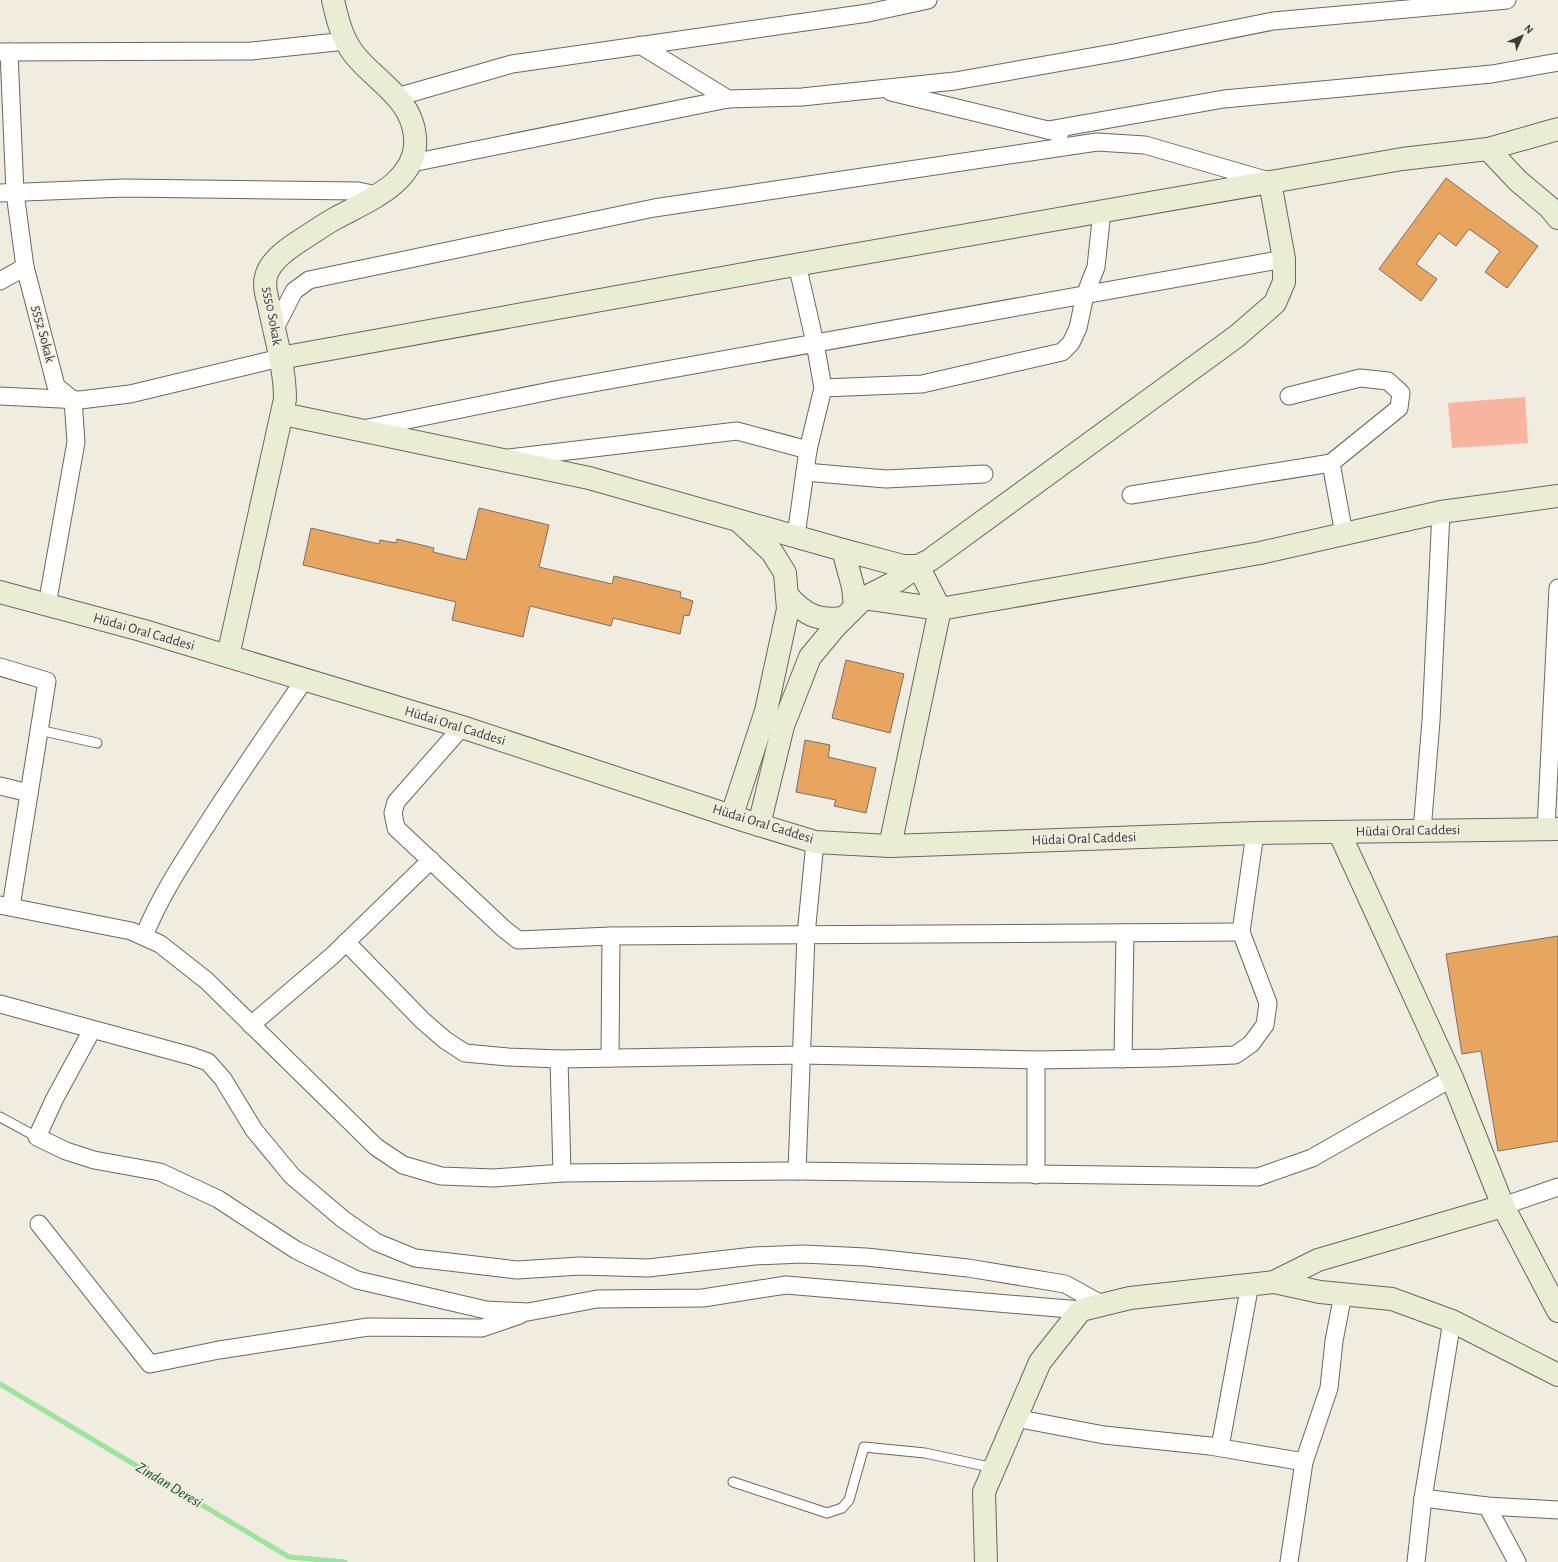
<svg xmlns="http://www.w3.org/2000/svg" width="1558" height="1562" font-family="'Alegreya Sans',sans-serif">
<rect width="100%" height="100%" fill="#f0ece0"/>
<polygon fill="#f8b49f" points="1525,397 1528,443 1452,448 1448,403"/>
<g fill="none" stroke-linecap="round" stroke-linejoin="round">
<polyline stroke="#9de29d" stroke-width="5" points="0,1384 289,1557 345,1562"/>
</g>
<g fill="#e8a560" stroke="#776f67">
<polygon points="1446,178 1538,246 1507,288 1485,272 1500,251 1469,229 1456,246 1439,233 1416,264 1437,279 1421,301 1379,269"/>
<polygon points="479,508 549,525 539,567 612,584 614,576 681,592 680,597 693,601 689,616 684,615 680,634 613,618 611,626 530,606 523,637 452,620 456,602 303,565 311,528 379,544 380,540 396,543 397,539 434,548 433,552 466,560"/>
<polygon points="846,660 904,674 890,733 832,718"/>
<polygon points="805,740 830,745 828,757 876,768 866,813 834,806 836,800 796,792"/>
<polygon points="1558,936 1558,1141 1498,1151 1481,1051 1462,1054 1446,954"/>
</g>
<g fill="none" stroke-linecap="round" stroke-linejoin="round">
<defs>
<g id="lane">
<polyline points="39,730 97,743"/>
<polyline points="0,1117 37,1137"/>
<polyline points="733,1482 827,1513 842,1508 849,1500 864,1447 925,1453 994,1468"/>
</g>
<g id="street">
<polyline points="640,45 728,99"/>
<polyline points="0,52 252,51 346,41"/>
<polyline points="9,52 15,193 25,267 56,386 73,400 76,442 47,605"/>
<polyline points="891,92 1060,133"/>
<polyline points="397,97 512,64 868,13 928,0"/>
<polyline points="1048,130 1224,99 1492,74 1558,62"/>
<polyline points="412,163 728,99 802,97 955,81 1119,52 1273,21 1507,0"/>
<polyline points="0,193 124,188 358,191 377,195"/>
<polyline points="0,281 25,267"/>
<polyline points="274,330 294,291 309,280 654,208 1097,142 1145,145 1269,181"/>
<polyline points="823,388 922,384 1062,352 1071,343 1078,328 1085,295 1096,267 1102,211"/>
<polyline points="0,396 80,400 130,394 280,358"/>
<polyline points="1289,396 1360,378 1388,381 1401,393 1399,408 1331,463 1344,534"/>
<polyline points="363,429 560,389 1284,259"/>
<polyline points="509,458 737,431 808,450"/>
<polyline points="805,472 886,479 984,474"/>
<polyline points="1131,495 1331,463"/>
<polyline points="796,536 808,450 823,388 815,343 797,264"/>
<polyline points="0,667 47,681 11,907"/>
<polyline points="462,727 396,802 393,813 396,828 504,929 518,940 611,936 1241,932"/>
<polyline points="0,786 29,793"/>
<polyline points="1546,829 1558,588"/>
<polyline points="1422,831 1431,721 1441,512"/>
<polyline points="0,905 131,931 160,944 207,981 376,1147 403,1165 441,1176 494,1178 562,1173 797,1171 1258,1177 1312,1158 1452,1078"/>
<path d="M144,936C160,896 184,860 208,823C239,774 272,727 305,679"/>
<polyline points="346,942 422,1020 445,1040 465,1053 508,1057 559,1059 801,1055 1036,1060 1163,1058 1235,1055 1251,1044 1265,1025 1268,1003 1241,932 1255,833"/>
<polyline points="0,1004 191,1056 208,1062 223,1079 254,1130 292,1176 344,1220 376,1242 415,1258 517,1270 580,1266 648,1268 754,1256 803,1254 866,1257 968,1268 1065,1284 1103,1305"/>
<polyline points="251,1025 332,956 431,860"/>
<polyline points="92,1030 55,1098 37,1137 66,1151 94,1160 160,1172 218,1199 296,1250 357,1280 486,1310 528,1312 597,1299 703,1298 786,1285 1081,1310"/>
<polyline points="610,1058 611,936"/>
<polyline points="559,1059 562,1173"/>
<polyline points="1123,1059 1125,933"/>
<polyline points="1036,1060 1036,1175"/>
<polyline points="797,1171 806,935 815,842"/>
<polyline points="1503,1206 1558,1187"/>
<polyline points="39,1224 150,1364 219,1350 368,1327 482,1328 520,1315"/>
<polyline points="1015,1418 1104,1435 1210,1446 1304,1462"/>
<polyline points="1220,1447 1250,1284"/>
<polyline points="1423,1498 1487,1506 1558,1510"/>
<polyline points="1487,1506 1517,1562"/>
<polyline points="1289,1562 1304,1462 1329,1388 1334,1341 1343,1294"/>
<polyline points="1416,1562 1423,1498 1452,1321"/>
</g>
<g id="secondary">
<polyline points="1488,149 1518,181 1549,207 1558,218"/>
<polyline points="280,358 778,268 1402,159 1488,149 1558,129"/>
<polyline points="283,414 589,478 843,550 903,566 918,566"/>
<polyline points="843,550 853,587 855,607"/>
<polyline points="918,566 940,609"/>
<polyline points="0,592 141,630 462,727 746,821 815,842 890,846 1255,833 1558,829"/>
<path d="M787,595C805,615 817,621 844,618"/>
<polyline points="864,598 940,609"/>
<path d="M228,656L285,399C285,369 276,340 270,310C268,300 263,287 266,277C269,262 286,250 298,242C311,234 323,225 336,218C369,200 419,181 415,137C412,98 375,81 354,54C342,39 337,18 333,0"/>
<polyline points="732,815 766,711 788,609 785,573 772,552 740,522"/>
<polyline points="759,825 783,726 810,657 835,627 864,598 897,581 918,566 930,560 1237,336 1275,303 1284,282 1284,259 1270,182"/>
<polyline points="1339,832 1452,1078 1503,1206 1558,1311"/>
<polyline points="890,846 940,609 1260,553 1441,512 1558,496"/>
<polyline points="1274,1282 1320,1292 1392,1299 1452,1321 1558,1375"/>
<polyline points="986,1562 984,1492 1040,1362 1081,1310 1130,1298 1274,1282 1318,1260 1503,1206"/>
</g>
</defs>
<use href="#lane" stroke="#6a675d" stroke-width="11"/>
<use href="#street" stroke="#6a675d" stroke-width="19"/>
<use href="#secondary" stroke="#6a675d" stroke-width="24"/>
<use href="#lane" stroke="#fff" stroke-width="9"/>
<use href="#street" stroke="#fff" stroke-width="17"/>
<use href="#secondary" stroke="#e8edd3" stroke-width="22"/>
</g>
<g text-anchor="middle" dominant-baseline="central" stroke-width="4" stroke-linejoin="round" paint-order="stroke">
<g font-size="14" fill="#3d3b37" stroke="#f0ece0">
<text transform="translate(272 316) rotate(80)">5550 Sokak</text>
<text transform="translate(43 334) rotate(76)">5552 Sokak</text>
<text transform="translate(144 632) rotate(16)">Hüdai Oral Caddesi</text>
<text transform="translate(455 726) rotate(17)">Hüdai Oral Caddesi</text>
<text transform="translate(763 824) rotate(17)">Hüdai Oral Caddesi</text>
<text transform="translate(1408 831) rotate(-1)">Hüdai Oral Caddesi</text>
<text transform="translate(1084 839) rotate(-2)">Hüdai Oral Caddesi</text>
</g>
<g font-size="15" font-style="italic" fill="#0b5415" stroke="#f0ece0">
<text transform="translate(169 1485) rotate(31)">Zindan Deresi</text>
</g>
</g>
<g transform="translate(1522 36) rotate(45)" stroke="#f0ece0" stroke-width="3" paint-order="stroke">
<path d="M0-3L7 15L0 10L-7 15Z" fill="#3d3b37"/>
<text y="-6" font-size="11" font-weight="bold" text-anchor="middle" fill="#3d3b37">N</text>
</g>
</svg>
